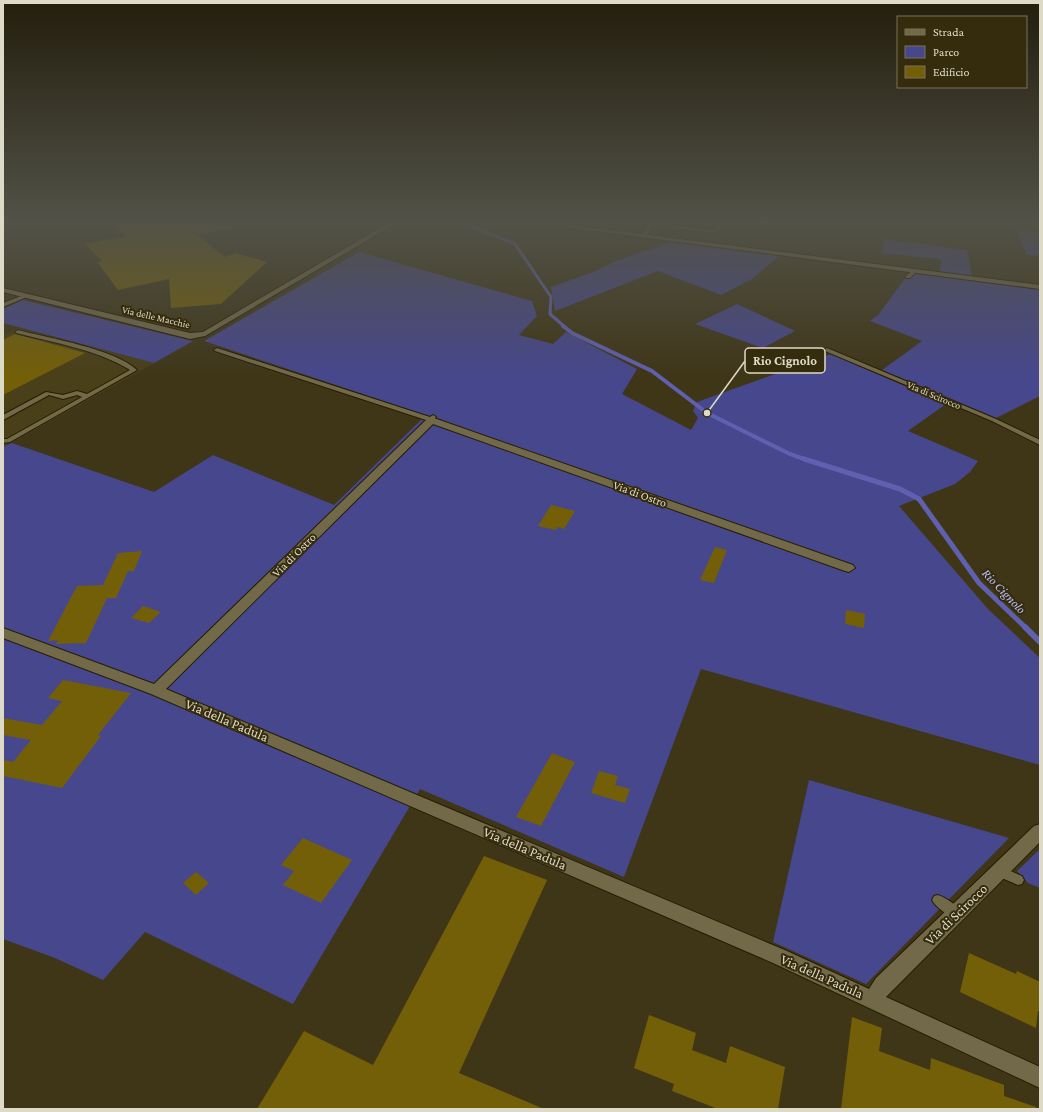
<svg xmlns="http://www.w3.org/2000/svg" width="1043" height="1112" font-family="'Crimson Pro',serif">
<rect width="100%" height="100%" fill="#3f3618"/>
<polygon fill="#493f18" points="19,328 154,363 4,447 3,335"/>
<g fill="#47478d">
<polygon points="1016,230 1040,233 1040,256 1027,255"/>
<polygon points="884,239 967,250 972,276 940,272 941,260 939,259 881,253"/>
<polygon points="670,242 779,256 752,279 721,295 658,271 555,311 551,287 596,271 613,262"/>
<polygon points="359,252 532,301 537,316 519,335 553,344 566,332 637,369 622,394 691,430 698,418 693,411 697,402 831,354 946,404 908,431 978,461 970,472 955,484 899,506 988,609 1040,658 1040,765 701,669 624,877 420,789 293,1004 145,932 103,980 55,958 3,939 3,447 12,443 154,492 213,455 334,505 426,415 204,341"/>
<polygon points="909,273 1040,289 1040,396 996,418 882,370 922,341 870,321 878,315"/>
<polygon points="23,300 193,341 154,363 3,323 3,309"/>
<polygon points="737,304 795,331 763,348 695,324"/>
<polygon points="809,780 1009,838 866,984 773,942"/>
<polygon points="1040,849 1040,888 1028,883 1017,871"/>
</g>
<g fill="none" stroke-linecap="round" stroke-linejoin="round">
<polyline stroke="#5f60af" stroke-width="3" points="458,221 515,244 551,297 550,314 565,327"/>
<polyline stroke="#5f60af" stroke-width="4" points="563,326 572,333 652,371 707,413 790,454 807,460"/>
<polyline stroke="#5f60af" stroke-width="5" points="804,459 900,489 919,499 979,583 1026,628"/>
<polyline stroke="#5f60af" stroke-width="6" points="1025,627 1040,642"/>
</g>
<g fill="#735f08">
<polygon points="109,221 234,221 235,228 197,235 225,257 235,253 267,262 221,304 171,308 169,279 118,290 97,262 102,261 85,244 126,236"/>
<polygon points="15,334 16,334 85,353 3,395 3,340"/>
<polygon points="551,505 575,511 564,529 558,527 556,530 538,526"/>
<polygon points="715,547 727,550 714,583 700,580"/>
<polygon points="142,551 134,571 128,571 116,598 107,598 86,643 56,644 58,640 48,641 77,586 103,585 118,553"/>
<polygon points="143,606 161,612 149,623 131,618"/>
<polygon points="846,610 865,614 864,628 845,624"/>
<polygon points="63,680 131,693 98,735 101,736 62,788 3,776 3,760 13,762 31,740 3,735 3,718 42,725 62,701 48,698"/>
<polygon points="552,753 575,762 541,826 516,817"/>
<polygon points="599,771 618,776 615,785 630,789 625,803 591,793"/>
<polygon points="303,838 352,860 321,903 283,885 294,871 281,865"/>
<polygon points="484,856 547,880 459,1073 544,1109 257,1109 304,1031 373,1065"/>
<polygon points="196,872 209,883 196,895 183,883"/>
<polygon points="969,953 1016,974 1017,971 1040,982 1040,1012 1038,1011 1036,1028 960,992"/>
<polygon points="649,1015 696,1033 692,1050 726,1063 730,1046 785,1067 778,1109 718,1109 672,1091 674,1084 634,1068"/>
<polygon points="852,1017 882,1028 879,1051 930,1070 931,1058 1004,1085 1004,1096 1036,1107 1036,1109 841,1109"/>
</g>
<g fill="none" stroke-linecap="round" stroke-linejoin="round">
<defs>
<g id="lane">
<polygon points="651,221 655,221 653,224 712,230 715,229 720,221 724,221 719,231 712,232 652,226 645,238 641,238 641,237"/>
<polygon points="912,271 916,272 910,278 906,278 906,276"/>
<polygon points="24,295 29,296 3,307 3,303"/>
<path d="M18,330C48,338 115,349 137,370L10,442L3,443V439H7L82,397L77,395L63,399L49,395L5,419L3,420V415L46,392L63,395L77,391L87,394L130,370C96,349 54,343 16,333L15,332Z"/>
<polygon points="217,348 430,417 433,415 436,417 433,421 429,421 215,351 214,350"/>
<polygon points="827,348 996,419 1040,440 1040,445 992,421 825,351 824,350"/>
<polygon points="999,866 1022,876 1024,880 1022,884 1018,885 995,875 993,871 995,867"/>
<path d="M938,895C946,898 959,906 963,914L961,918L957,919C949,916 936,908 932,900L934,896Z"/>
</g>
<g id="street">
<polygon points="392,221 400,221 205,336 190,339 3,292 3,288 190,333 203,332"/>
<polygon points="518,221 539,221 1040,285 1040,289"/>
<polygon points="431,417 853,565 855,568 849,572 845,571 433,424 166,689 787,951 869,989 876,978 1034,826 1040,824 1040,842 886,997 1040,1067 1040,1088 773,963 151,694 3,638 3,628 154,684 428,418"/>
</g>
</defs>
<use href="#lane" stroke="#261d00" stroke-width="2"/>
<use href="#street" stroke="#261d00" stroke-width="2"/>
<use href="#lane" fill="#726949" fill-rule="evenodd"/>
<use href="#street" fill="#726949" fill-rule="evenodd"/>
</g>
<linearGradient id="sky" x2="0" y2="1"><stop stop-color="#231e0d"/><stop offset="0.59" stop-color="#525248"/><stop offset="1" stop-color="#525248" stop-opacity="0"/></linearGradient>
<rect width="1043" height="377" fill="url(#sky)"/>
<g text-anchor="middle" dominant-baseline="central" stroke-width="4" stroke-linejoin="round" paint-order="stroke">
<g font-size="10" fill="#dedac8" stroke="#352c0d">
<text transform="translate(156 317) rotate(13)">Via delle Macchie</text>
<text transform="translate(934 395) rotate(23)">Via di Scirocco</text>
</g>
<g font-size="12" fill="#dedac8" stroke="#352c0d">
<text transform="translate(640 494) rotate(20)">Via di Ostro</text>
<text transform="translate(294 555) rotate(-45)">Via di Ostro</text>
</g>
<g font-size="13" font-style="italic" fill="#b7bcfd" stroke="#352c0d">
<text transform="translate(1004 591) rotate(46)">Rio Cignolo</text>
</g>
<g font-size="14" fill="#dedac8" stroke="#352c0d">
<text transform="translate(227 720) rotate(23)">Via della Padula</text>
<text transform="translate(525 848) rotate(23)">Via della Padula</text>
<text transform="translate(956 914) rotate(-44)">Via di Scirocco</text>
<text transform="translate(822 976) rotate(24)">Via della Padula</text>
</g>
</g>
<path fill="none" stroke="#dedac8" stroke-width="1.5" d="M707 413L745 361"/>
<circle fill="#dedac8" stroke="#352c0d" stroke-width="1.5" cx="707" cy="413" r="4"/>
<rect fill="#352c0d" stroke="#dedac8" stroke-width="1.5" x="745" y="348" width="80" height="25" rx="4"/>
<g font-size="13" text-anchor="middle" font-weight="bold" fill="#dedac8">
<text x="785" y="365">Rio Cignolo</text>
</g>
<rect width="1043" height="1112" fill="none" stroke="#dedac8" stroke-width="8"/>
<rect x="897" y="16" width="130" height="72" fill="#352c0d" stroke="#797258"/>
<rect x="905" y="29" width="20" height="6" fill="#726949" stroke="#797258"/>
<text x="933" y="36" font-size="12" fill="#dedac8">Strada</text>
<rect x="905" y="46" width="20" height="12" fill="#47478d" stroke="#797258"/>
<text x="933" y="56" font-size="12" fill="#dedac8">Parco</text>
<rect x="905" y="66" width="20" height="12" fill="#735f08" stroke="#797258"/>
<text x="933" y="76" font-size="12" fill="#dedac8">Edificio</text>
</svg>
